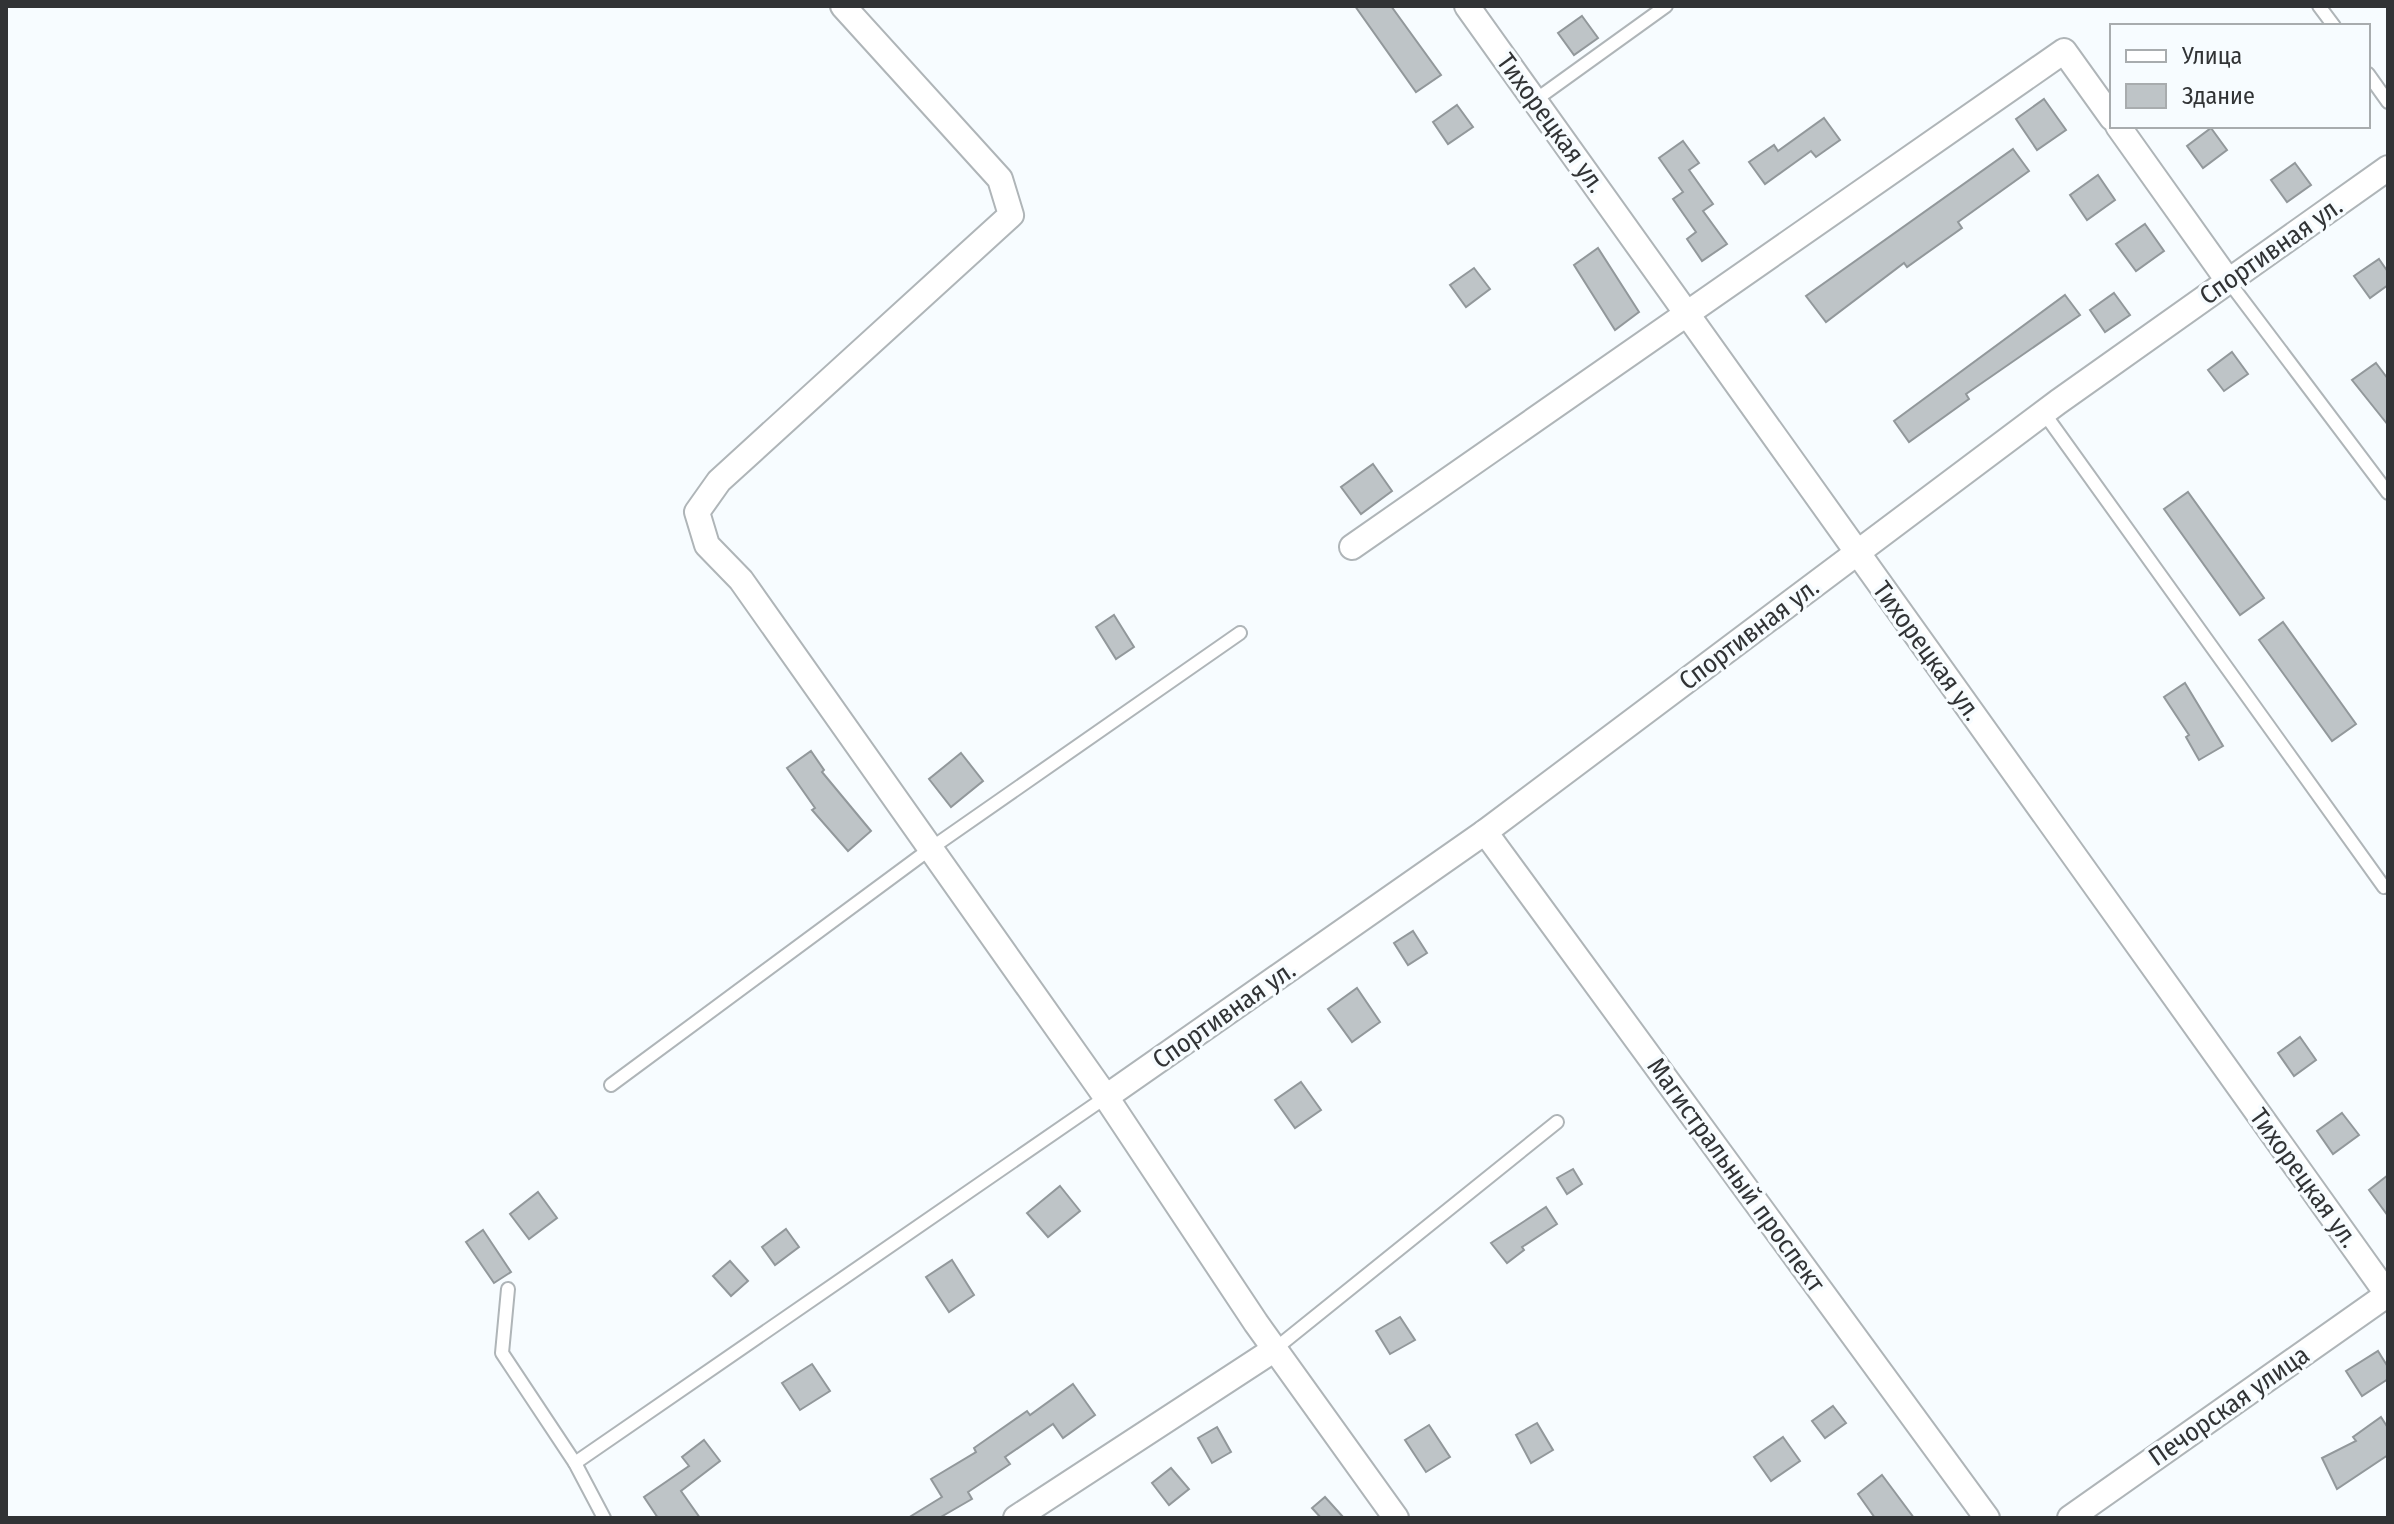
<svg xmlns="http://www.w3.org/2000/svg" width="2394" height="1524" font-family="'Fira Sans Condensed',sans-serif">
<rect width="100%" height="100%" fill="#f7fcff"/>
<g fill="#bec4c7" stroke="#92989b" stroke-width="2">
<polygon points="1355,6 1391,6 1441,75 1416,92"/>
<polygon points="1582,16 1598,38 1574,55 1558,33"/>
<polygon points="2044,99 2066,130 2037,150 2016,119"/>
<polygon points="1457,105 1473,127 1448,144 1433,122"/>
<polygon points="1824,118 1840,140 1816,157 1811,151 1765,184 1749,162 1774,145 1778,151"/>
<polygon points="2211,128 2227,150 2203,168 2187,146"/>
<polygon points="1683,141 1699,163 1689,170 1713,204 1703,211 1727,244 1702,261 1687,239 1696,232 1673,199 1683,192 1659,158"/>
<polygon points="2013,149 2029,171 1958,222 1962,228 1907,267 1904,263 1826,322 1806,296"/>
<polygon points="2295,163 2311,185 2287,202 2271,180"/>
<polygon points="2098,175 2115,200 2087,220 2070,195"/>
<polygon points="2145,224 2164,251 2136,271 2116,244"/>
<polygon points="1598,248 1639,312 1615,330 1574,265"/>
<polygon points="2379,259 2388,272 2388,285 2370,298 2354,276"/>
<polygon points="1474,268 1490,289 1466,307 1450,285"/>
<polygon points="2114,293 2130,315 2105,332 2090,310"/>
<polygon points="2065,295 2080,315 1966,394 1969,399 1909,442 1894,421"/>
<polygon points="2232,352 2248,374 2224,391 2208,370"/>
<polygon points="2376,363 2388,379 2388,425 2352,380"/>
<polygon points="1373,464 1392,491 1361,514 1341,487"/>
<polygon points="2188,492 2264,598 2240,615 2164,509"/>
<polygon points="1114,615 1134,647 1116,659 1096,627"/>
<polygon points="2283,622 2356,724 2332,741 2259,640"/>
<polygon points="2185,683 2223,746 2199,760 2186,737 2189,735 2164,697"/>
<polygon points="811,751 824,770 822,772 871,831 848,851 812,810 815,808 787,768"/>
<polygon points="961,753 983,781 951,807 929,779"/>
<polygon points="1413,931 1427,953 1408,965 1394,943"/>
<polygon points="1357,988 1380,1022 1352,1042 1328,1009"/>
<polygon points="2300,1037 2316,1060 2294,1076 2278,1053"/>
<polygon points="1301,1082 1321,1110 1295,1128 1275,1100"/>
<polygon points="2342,1113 2359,1135 2333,1154 2317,1131"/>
<polygon points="1573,1169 1582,1184 1567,1194 1557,1178"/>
<polygon points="2388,1175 2388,1216 2369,1190"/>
<polygon points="1060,1186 1080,1211 1048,1237 1027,1213"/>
<polygon points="538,1192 557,1218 529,1239 510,1214"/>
<polygon points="1546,1207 1557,1224 1522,1247 1524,1250 1507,1263 1491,1243"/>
<polygon points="786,1229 799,1247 775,1265 762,1247"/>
<polygon points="483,1230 511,1272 494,1283 466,1242"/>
<polygon points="952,1260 974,1295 949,1312 926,1277"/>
<polygon points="730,1261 748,1281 731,1296 713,1276"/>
<polygon points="1400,1317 1415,1340 1390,1354 1376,1331"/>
<polygon points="2378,1351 2388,1367 2388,1379 2362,1396 2346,1371"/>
<polygon points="812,1364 830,1391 800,1410 782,1383"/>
<polygon points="1073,1384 1095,1415 1063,1438 1053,1424 1005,1457 1010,1464 968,1492 972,1499 939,1518 908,1518 942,1497 931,1479 976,1452 974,1448 1027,1411 1030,1415"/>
<polygon points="1833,1406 1846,1423 1825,1438 1812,1421"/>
<polygon points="2381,1417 2388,1428 2388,1455 2337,1489 2322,1458 2356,1441 2353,1437"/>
<polygon points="1537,1423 1553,1450 1531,1463 1516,1435"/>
<polygon points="1429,1425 1450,1457 1426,1472 1405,1440"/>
<polygon points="1217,1427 1231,1452 1212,1463 1198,1438"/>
<polygon points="1783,1437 1800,1461 1771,1481 1754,1457"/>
<polygon points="704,1440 720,1461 681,1491 700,1518 658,1518 644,1497 689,1466 682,1457"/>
<polygon points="1171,1468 1189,1489 1169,1505 1152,1483"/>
<polygon points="1882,1475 1914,1518 1875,1518 1858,1494"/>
<polygon points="1325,1497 1344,1518 1321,1518 1312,1508"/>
</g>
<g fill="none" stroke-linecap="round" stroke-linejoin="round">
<defs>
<g id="service">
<polyline points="2319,6 2334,26"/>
<polyline points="2368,74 2388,102"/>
<polyline points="1534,101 1666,6"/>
<polyline points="2229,282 2388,493"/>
<polyline points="2044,413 2384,887 2388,885"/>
<polyline points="611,1085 930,849 1240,633"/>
<polyline points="508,1289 502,1353 575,1463"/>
<polyline points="1275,1349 1557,1122"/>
<polyline points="604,1518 575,1463 1106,1097"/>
</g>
<g id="minor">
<polyline points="843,6 1000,179 1011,215 719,481 697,512 707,545 741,580 1106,1097 1256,1323 1396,1518"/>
<polyline points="1467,6 2388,1295"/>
<polyline points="2118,126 2229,282"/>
<polyline points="1352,547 2064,51 2112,118"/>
<polyline points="1485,832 1987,1518"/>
<polyline points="1106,1097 1485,832 2058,402 2388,168"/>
<polyline points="1016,1518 1275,1349"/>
<polyline points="2070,1518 2388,1294"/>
</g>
</defs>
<use href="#service" stroke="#afb5b8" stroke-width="16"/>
<use href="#minor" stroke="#afb5b8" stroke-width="28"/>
<use href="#service" stroke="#fff" stroke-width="12"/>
<use href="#minor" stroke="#fff" stroke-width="24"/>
</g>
<g text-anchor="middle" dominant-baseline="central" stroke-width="7" stroke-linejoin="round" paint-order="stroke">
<g font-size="26" fill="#313335" stroke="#f7fcff">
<text transform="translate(1551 123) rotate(54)">Тихорецкая ул.</text>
<text transform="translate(2271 251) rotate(-35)">Спортивная ул.</text>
<text transform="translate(1749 634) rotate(-37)">Спортивная ул.</text>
<text transform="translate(1927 651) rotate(54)">Тихорецкая ул.</text>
<text transform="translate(1224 1015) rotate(-35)">Спортивная ул.</text>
<text transform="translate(1736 1175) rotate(54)">Магистральный проспект</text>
<text transform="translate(2304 1178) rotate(54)">Тихорецкая ул.</text>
<text transform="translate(2229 1406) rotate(-35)">Печорская улица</text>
</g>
</g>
<rect width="2394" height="1524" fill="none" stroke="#313335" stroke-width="16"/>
<rect x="2110" y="24" width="260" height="104" fill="#f7fcff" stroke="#a8acae" stroke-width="2"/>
<rect x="2126" y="50" width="40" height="12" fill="#ffffff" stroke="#a8acae" stroke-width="2"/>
<text x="2182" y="64" font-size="24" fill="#313335">Улица</text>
<rect x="2126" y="84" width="40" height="24" fill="#bec4c7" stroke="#a8acae" stroke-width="2"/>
<text x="2182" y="104" font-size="24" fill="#313335">Здание</text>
</svg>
